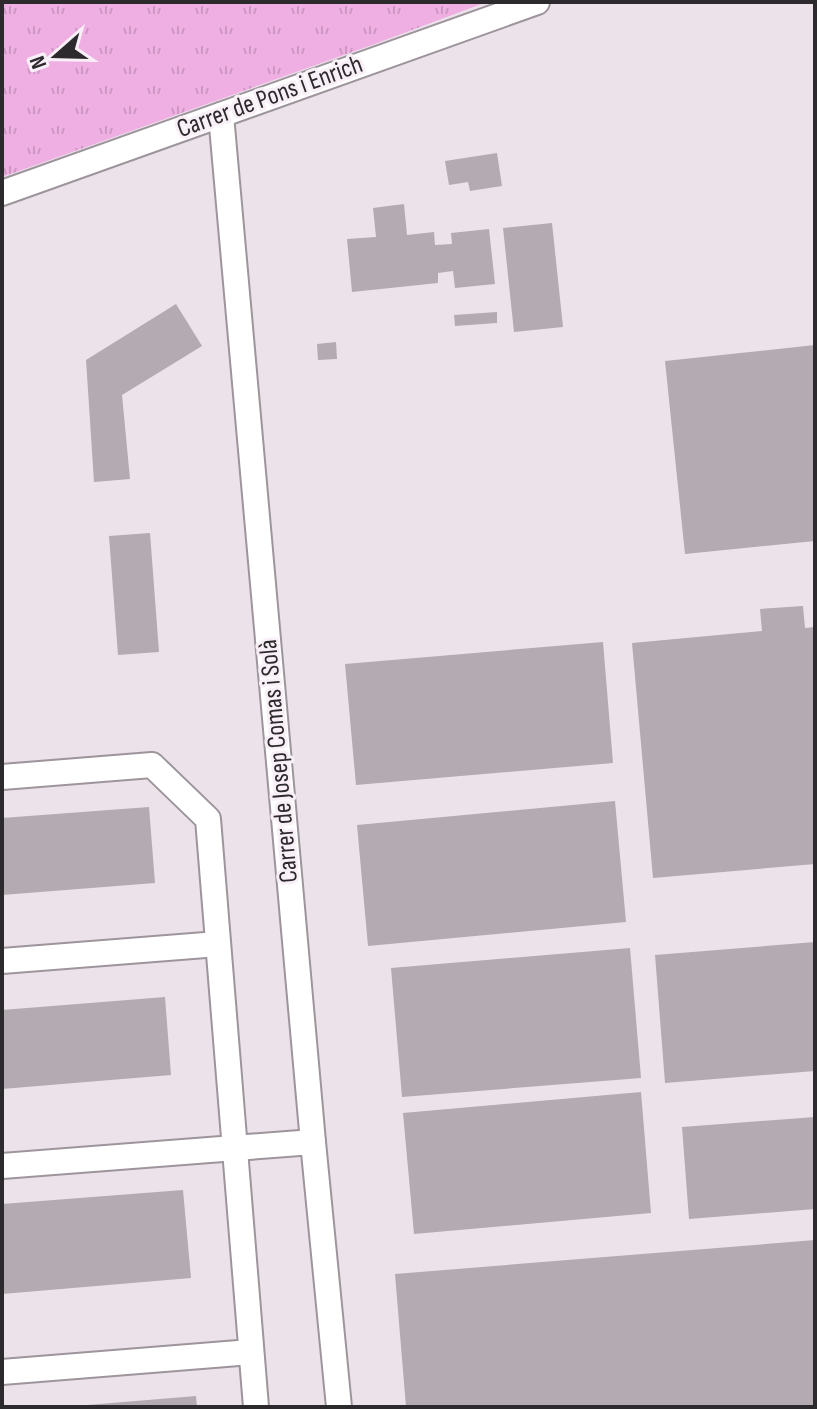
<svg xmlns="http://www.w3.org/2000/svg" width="817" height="1409" font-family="'Sofia Sans Condensed',sans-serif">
<defs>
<pattern id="grass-tufts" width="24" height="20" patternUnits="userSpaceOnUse" patternTransform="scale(2)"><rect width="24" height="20" fill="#efafe3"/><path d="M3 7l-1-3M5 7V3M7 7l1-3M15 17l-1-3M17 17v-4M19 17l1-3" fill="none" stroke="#cd97c3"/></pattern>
</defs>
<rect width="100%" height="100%" fill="#ece3ea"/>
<polygon fill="url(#grass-tufts)" points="2,2 487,2 372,45 2,177"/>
<g fill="#b3abb1">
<polygon points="497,153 502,186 470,191 468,182 449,185 445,161"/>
<polygon points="404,204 407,235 434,232 435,245 452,244 451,233 489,229 495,284 455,288 453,271 438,273 438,283 352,292 347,239 376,237 373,208"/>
<polygon points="552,223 563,327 514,332 503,228"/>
<polygon points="176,304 202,346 122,395 130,479 94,482 86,360"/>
<polygon points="497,312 497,323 455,326 454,315"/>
<polygon points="336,342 337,359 318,360 317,344"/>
<polygon points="815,345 815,541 685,554 665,361"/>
<polygon points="150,533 159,652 118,655 109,536"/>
<polygon points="803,606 805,628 815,627 815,864 653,878 632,643 762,631 760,609"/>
<polygon points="603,642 613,763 356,785 345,664"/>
<polygon points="615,801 626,922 368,946 357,825"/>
<polygon points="149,807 155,883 2,895 2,818"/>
<polygon points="815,942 815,1071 665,1083 655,955"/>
<polygon points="630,948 641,1078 402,1097 391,968"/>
<polygon points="165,997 171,1075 2,1089 2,1010"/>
<polygon points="641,1092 651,1213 414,1234 403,1113"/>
<polygon points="815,1117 815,1209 689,1219 682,1127"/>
<polygon points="183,1190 191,1278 2,1294 2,1204"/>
<polygon points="815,1240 815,1407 406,1407 395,1274"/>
<polygon points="196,1396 197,1407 88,1407 87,1405"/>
</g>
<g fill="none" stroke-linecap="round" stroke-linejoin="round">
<defs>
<g id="minor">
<polyline points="221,115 313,1142 339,1407"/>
<polyline points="2,193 537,2"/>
<polyline points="2,777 152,765 208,819 256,1407"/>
<polyline points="2,961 218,944"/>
<polyline points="2,1166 313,1142"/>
<polyline points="2,1372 251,1352"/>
</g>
</defs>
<use href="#minor" stroke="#9e959c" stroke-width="28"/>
<use href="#minor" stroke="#fff" stroke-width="24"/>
</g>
<g text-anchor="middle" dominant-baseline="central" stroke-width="6" stroke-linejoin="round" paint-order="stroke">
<g font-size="26" fill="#2d2a2d" stroke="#f9f0f7">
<text transform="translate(270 97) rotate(-20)">Carrer de Pons i Enrich</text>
<text transform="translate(279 761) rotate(-95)">Carrer de Josep Comas i Solà</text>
</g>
</g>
<rect width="817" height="1409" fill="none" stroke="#2d2a2d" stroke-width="8"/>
<g transform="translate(56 56) rotate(250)" stroke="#f9f0f7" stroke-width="6" paint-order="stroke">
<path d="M0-6L14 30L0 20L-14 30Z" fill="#2d2a2d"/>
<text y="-12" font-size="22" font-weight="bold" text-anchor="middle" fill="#2d2a2d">N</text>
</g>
</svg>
